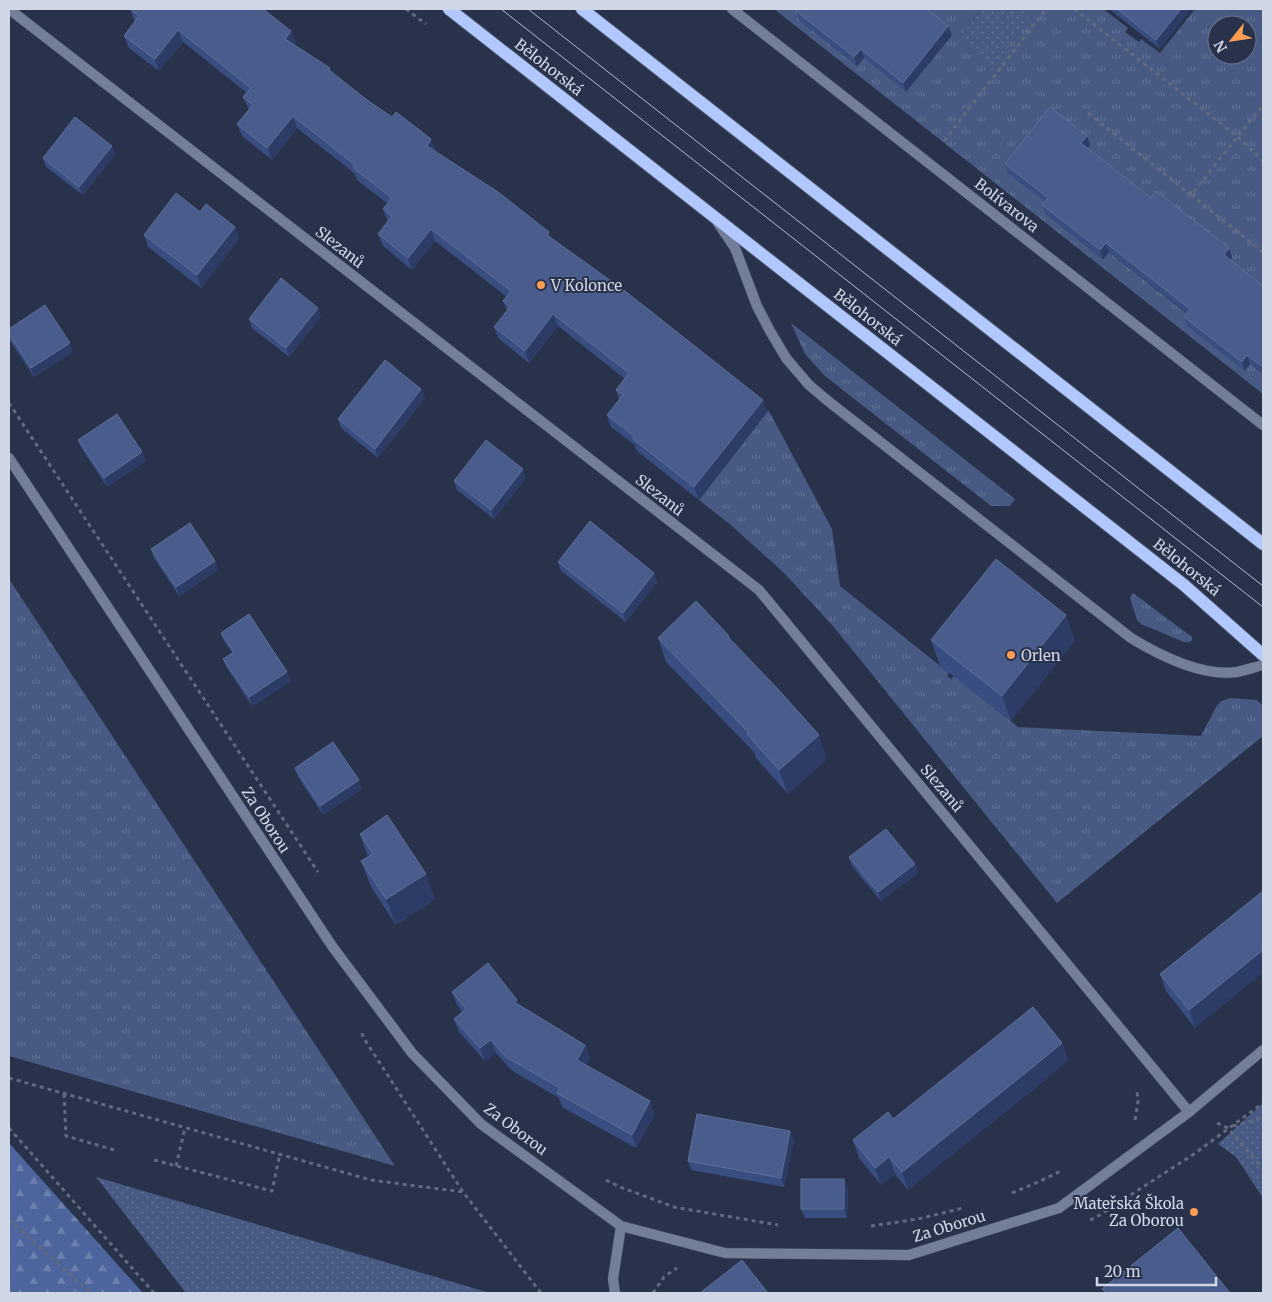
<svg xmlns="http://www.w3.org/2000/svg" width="1272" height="1302" font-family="Merriweather,serif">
<defs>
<pattern id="grass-tufts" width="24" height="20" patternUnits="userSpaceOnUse" patternTransform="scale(1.25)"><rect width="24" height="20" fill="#485a83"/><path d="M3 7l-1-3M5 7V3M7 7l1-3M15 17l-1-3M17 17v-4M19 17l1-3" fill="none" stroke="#617195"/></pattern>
<pattern id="forest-firs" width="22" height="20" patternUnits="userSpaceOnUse" patternTransform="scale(1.25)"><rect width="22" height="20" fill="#4d649c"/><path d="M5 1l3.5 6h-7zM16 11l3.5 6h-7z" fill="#6e81ae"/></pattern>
<pattern id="park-dots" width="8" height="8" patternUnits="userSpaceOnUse" patternTransform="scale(1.25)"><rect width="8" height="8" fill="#485a83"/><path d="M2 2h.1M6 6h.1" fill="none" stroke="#617195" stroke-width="1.8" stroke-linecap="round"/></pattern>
</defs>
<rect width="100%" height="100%" fill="#28324a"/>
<g fill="url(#grass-tufts)" fill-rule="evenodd">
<path d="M774,9H800V20L857,66L864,58L919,9H980L960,38L1034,10L1033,9H1103L1128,28L1125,32L1139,42L1141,39L1160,53L1195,9H1261L1263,11V293L1227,264L1232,257L1154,207L1085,152L1090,145L1053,116L1051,207L1046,214L1103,259L1109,252L1263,374V394ZM1217,25H1247V55H1217Z"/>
<polygon points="791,323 1015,499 1010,506 991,506 825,376 805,354"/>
<polygon points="769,411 832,529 840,586 949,673 947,676 951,679 954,676 1018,727 1201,736 1216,707 1221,701 1231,698 1257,700 1263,706 1263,736 1057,903 833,626 784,573 731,525 699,500 767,412"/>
<polygon points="9,579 395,1166 9,1056"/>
<polygon points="1133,593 1192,637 1192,640 1190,642 1184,642 1141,624 1137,620 1130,598"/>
</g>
<polygon fill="url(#forest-firs)" points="9,1143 143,1293 9,1293"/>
<g fill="url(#park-dots)">
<polygon points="980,9 1034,9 994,66 960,38"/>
<polygon points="1263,1103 1263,1198 1236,1157 1218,1144"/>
<polygon points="96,1177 490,1293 186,1293"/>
</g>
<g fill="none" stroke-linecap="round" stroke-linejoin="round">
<defs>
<path id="service" d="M718,223L735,248L757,306L770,331L786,358L809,385L828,401L1131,638C1159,655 1202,677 1237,672C1246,670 1255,667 1263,665"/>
<g id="minor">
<polyline points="9,9 759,590 1189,1112"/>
<polyline points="732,9 1263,425"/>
<polyline points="9,458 332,946 412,1053 481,1124 621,1226 725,1253 909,1255 1059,1208 1189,1112 1263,1050"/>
<polyline points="615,1293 613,1279 621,1226"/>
</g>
<g id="primary">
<polyline points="449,9 1184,585 1263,655"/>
<polyline points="582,9 1263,544"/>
</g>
</defs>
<use href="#service" stroke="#465066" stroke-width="11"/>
<use href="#minor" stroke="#465066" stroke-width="11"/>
<use href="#primary" stroke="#465066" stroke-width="14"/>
<g stroke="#616a7f" stroke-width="3" stroke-dasharray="4 4" stroke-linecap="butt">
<polyline points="406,9 426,24"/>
<polyline points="1074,9 1238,137 1263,161"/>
<polyline points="1088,113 1191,195 1263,105"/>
<polyline points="944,141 1046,9"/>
<polyline points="1191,195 1263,252"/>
<polyline points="9,403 318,872"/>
<polyline points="362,1033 363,1037 463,1192 541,1293"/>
<polyline points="9,1078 371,1180 463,1192"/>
<polyline points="64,1094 66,1136 118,1151"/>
<polyline points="1135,1120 1138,1102 1137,1091"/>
<polyline points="1217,1123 1228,1128 1263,1169"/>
<polyline points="1233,1126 1263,1118"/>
<polyline points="9,1128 154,1293"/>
<polyline points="154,1160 272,1191 280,1154"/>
<polyline points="176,1166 185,1128"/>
<polyline points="606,1180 620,1187 674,1207 778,1225"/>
<polyline points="1012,1193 1038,1182 1063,1170"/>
<polyline points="9,1220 91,1293"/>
<polyline points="1090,1220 1095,1218 1194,1154 1263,1103"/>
<polyline points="871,1226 918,1219 963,1208"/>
<polyline points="653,1293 664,1277 677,1268"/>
</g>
<use href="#service" stroke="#737e98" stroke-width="10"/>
<use href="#minor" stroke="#737e98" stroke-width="10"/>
<use href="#primary" stroke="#b1c9fe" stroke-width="12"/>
<g stroke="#b5bccd" stroke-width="1">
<polyline points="501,9 1263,607"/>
<polyline points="528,9 1263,586"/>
</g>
</g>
<g fill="#394d80">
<polygon points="130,9 291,31 296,43 294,45 552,239 767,412 699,500 637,451 635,445 611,427 607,415 619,399 616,390 625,379 558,326 529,363 499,339 494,327 507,311 503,301 507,297 435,241 412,270 383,246 378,234 388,222 383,209 388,204 357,180 354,173 297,128 272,160 242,136 237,124 249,110 243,97 247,93 183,42 159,71 129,48 124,36 135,22"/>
<polygon points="1109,9 1191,9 1160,49"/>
<polygon points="796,11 952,35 906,92 864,58 857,66 799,20"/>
<polygon points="1090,145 1088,148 1151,198 1229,248 1232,257 1230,260 1263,286 1263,374 1250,364 1245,371 1187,326 1184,317 1187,313 1109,252 1103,259 1046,214 1042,205 1045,202 1008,173 1005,164"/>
<polygon points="112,146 115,155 83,195 46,167 43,158"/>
<polygon points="200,212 235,227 239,239 201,288 148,247 144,235"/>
<polygon points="321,316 289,357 252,328 249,319"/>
<polygon points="9,329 73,352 34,377 9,339"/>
<polygon points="421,389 425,398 378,458 341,428 338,419"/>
<polygon points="78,440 142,452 146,461 107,487 82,449"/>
<polygon points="526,478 494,519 457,490 454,481"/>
<polygon points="151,549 215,561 218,570 179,596 154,558"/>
<polygon points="558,562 654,573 657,582 626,622 561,571"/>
<polygon points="221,633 291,681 252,706 227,668 223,659 232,653 224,641"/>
<polygon points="729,636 731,640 827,759 788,794 756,758 754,752 666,662 658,638"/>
<polygon points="931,640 1075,640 1011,721 940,666"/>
<polygon points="295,768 362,789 323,815 298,777"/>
<polygon points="360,834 435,899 396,925 371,887 361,861 368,857"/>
<polygon points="849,857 915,864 918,873 881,901 852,866"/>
<polygon points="1263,891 1195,1028 1166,991 1160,974"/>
<polygon points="452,992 517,1000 519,1005 585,1045 590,1058 586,1065 655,1114 636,1148 562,1107 559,1098 511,1070 496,1053 485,1061 459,1032 454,1019 462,1012 457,1005"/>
<polygon points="1062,1043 1068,1060 1034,1089 908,1190 895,1174 881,1185 859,1158 853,1140 893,1119"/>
<polygon points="790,1131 794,1140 784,1187 691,1170 688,1161"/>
<polygon points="848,1188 847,1218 805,1218 801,1209"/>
</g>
<g fill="#2c3c66">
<polygon points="1181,9 1191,9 1160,49 1156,40"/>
<polygon points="948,26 952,35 906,92 903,83"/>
<polygon points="178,30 183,42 159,71 155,59"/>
<polygon points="291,31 296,43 290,51 285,39"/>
<polygon points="861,49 864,58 857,66 854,57"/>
<polygon points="293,116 297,128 272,160 267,148"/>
<polygon points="1087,136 1090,145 1085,152 1081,143"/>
<polygon points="431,139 436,151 431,158 427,146"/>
<polygon points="112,146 115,155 83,195 79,187"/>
<polygon points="235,227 239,239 201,288 197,275"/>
<polygon points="431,229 435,241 412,270 408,258"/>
<polygon points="549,232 554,244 547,235"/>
<polygon points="1106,243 1109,252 1103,259 1100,250"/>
<polygon points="1229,248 1232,257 1227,264 1224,255"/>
<polygon points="318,308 321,316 289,357 286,348"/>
<polygon points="553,314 558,326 529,363 525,351"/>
<polygon points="70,343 73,352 34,377 31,368"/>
<polygon points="1247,355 1250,364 1245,371 1242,362"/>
<polygon points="421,389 425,398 378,458 375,449"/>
<polygon points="763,400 767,412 699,500 694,487"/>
<polygon points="142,452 146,461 107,487 104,478"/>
<polygon points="523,469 526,478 494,519 491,510"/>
<polygon points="215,561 218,570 179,596 176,587"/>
<polygon points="654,573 657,582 626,622 623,613"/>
<polygon points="1066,615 1075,640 1011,721 1002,696"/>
<polygon points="287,672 291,681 252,706 249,697"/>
<polygon points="819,735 827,759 788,794 779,770"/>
<polygon points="359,780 362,789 323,815 320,806"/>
<polygon points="915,864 918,873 881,901 878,892"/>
<polygon points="426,874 435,899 396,925 386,899"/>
<polygon points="1263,950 1263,973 1195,1028 1189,1010"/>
<polygon points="517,1000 522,1013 514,1002"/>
<polygon points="491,1040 496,1053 485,1061 480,1048"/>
<polygon points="1062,1043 1068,1060 1034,1089 908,1190 902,1172"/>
<polygon points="585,1045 590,1058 582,1073 577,1060"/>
<polygon points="650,1101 655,1114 636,1148 632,1135"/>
<polygon points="790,1131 794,1140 784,1187 781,1178"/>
<polygon points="889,1157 895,1174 881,1185 875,1168"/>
<polygon points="844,1179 848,1188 847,1218 844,1209"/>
</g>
<g fill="#495c8b" stroke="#5e6f99">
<polygon points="130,9 263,9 291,31 285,39 330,68 329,70 367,100 392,117 396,112 431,139 427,146 498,192 549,232 547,235 625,291 763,400 694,487 633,439 634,436 607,415 623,395 616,390 629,373 553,314 525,351 494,327 510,307 503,301 511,291 431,229 408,258 378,234 392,216 383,209 392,198 353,168 355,165 293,116 267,148 237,124 253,105 243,97 251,88 178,30 155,59 124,36 139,16"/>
<polygon points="798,9 927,9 948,26 903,83 861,49 854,57 796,11"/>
<polygon points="1117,9 1181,9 1156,40"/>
<polygon points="1050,107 1087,136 1081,143 1151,198 1156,191 1229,248 1224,255 1263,286 1263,367 1247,355 1242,362 1184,317 1190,309 1106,243 1100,250 1042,205 1048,198 1005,164"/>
<polygon points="75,117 112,146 79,187 43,158"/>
<polygon points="176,193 200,212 206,204 235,227 197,275 144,235"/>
<polygon points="281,278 318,308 286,348 249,319"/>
<polygon points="45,305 70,343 31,368 9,334 9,329"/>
<polygon points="385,360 421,389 375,449 338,419"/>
<polygon points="117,414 142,452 104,478 78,440"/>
<polygon points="486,440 523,469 491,510 454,481"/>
<polygon points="590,521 654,573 623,613 558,562"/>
<polygon points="190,523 215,561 176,587 151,549"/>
<polygon points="996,559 1066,615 1002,696 931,640"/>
<polygon points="696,601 729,636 728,637 776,687 819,735 779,770 747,734 749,733 658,638"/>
<polygon points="249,614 287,672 249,697 223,659 234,652 221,633"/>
<polygon points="333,742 359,780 320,806 295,768"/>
<polygon points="387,815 426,874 386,899 361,861 373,854 360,834"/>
<polygon points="886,829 915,864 878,892 849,857"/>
<polygon points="1263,891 1263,950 1189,1010 1160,974"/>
<polygon points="488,963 517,1000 514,1002 585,1045 577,1060 650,1101 632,1135 557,1093 560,1088 506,1057 491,1040 480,1048 454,1019 466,1009 452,992"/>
<polygon points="1033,1007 1062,1043 1028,1071 902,1172 889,1157 875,1168 853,1140 888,1112 893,1119"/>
<polygon points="697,1114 790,1131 781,1178 688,1161"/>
<rect x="801" y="1179" width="43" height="30"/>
<polygon points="1178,1228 1230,1293 1106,1293 1102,1289"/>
<polygon points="742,1260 768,1293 700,1293"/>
</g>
<g fill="#fc9d54" stroke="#28324a" stroke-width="2">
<circle cx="541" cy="285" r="5"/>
<circle cx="1011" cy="655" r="5"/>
<circle cx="1194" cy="1212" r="5"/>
</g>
<g text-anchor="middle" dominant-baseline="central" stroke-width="4" stroke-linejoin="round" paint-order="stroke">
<g font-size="15" fill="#cfd6e6" stroke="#28324a">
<text transform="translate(549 67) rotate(38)">Bělohorská</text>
<text transform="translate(1007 205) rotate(38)">Bolívarova</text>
<text transform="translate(340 247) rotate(38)">Slezanů</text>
<text transform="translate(868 317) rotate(38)">Bělohorská</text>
<text transform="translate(660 495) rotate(38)">Slezanů</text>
<text transform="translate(1187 567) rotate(39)">Bělohorská</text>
<text transform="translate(942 788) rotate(50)">Slezanů</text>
<text transform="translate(266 820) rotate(57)">Za Oborou</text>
<text transform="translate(516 1129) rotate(37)">Za Oborou</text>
<text transform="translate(949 1226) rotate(-17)">Za Oborou</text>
</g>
<g font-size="15" fill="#cfd6e6" stroke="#28324a" text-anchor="start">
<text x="551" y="285">V Kolonce</text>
<text x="1021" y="655">Orlen</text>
<text x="1184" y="1203" text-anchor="end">Mateřská Škola<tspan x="1184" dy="17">Za Oborou</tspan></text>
</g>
</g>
<rect width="1272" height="1302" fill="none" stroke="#cfd6e6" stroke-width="20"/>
<g transform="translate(1232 40) rotate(240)"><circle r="24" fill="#28324a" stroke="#6b7488"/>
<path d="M0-4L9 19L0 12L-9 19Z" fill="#fc9d54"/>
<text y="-8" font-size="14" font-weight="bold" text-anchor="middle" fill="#cfd6e6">N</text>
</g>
<path d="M1097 1277v8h119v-8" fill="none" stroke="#cfd6e6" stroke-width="2.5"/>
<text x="1104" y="1277" font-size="15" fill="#cfd6e6" stroke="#28324a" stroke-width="4" paint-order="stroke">20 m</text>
</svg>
